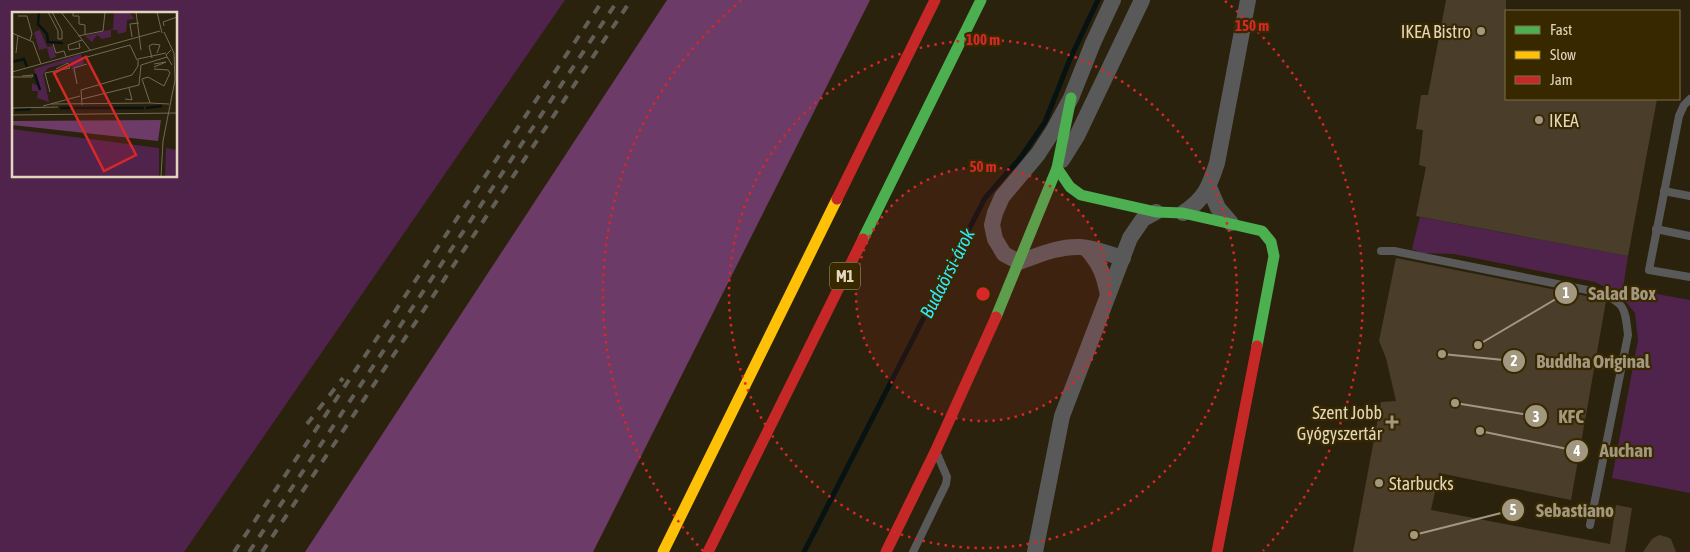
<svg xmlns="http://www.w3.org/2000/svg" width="1690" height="552" font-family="'Asap Condensed',sans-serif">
<rect width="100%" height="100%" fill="#2a220d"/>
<g fill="#50234c" fill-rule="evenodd">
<path d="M0,0H565L184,552H0ZM14,14H176V176H14Z"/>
<polygon points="1420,217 1628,256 1623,288 1690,300 1690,493 1612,478 1638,340 1635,313 1621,296 1595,282 1454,254 1422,253 1412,249"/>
</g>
<polygon fill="#6c3b67" points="667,0 870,0 593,552 305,552"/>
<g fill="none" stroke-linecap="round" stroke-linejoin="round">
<polyline stroke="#071313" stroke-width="5" points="804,552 985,198 1021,157 1045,122 1070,59 1098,0"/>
</g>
<g fill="#4a3e2b">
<polygon points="1446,0 1506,0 1506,99 1657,99 1628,256 1416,216 1426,167 1419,165 1423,130 1416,129 1421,95 1428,95"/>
<polygon points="1396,258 1601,299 1606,301 1571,500 1439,473 1431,510 1610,544 1616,505 1632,508 1625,552 1353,552 1381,402 1396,401 1386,358 1379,341"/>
<polygon points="1659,535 1667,537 1671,539 1676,552 1643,552 1652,539"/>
</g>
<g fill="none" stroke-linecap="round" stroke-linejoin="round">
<g stroke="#5a595a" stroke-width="8">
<polyline points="1690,99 1684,105 1679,116 1649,270 1690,277"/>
<polyline points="1664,191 1690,196"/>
<polyline points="1656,229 1690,236"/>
<path d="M1381,251H1394L1602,293C1626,304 1625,310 1628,335L1590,525"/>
<polyline points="913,552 946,484 947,477 938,456"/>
</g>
<g stroke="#5a595a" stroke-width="16">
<path d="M1113,0L1093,43L1071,98L1053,131L1038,154L1002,197L995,213L992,225L995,239L1004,254L1019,262C1039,255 1059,246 1080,247C1094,248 1109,254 1123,258"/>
<polyline points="1062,160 1077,136 1142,0"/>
<polyline points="1209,187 1218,208 1231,223"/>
<path d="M1183,213C1205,199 1209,187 1217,163L1248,0"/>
<path d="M1086,248C1100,264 1104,274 1108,295"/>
<polyline points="1035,552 1062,416 1130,238 1143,219 1156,212"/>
</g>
<g stroke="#4caf50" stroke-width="11">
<polyline points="1057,168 1070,187 1081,195 1156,212 1183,213 1262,231 1271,242 1274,256 1257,346"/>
<polyline points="863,239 981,0"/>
<polyline points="996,317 1057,168 1071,98"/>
</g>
<polyline stroke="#ffc107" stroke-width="11" points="663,552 837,199"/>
<g stroke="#c62828" stroke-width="11">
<polyline points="837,199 935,0"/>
<polyline points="708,552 863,239"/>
<polyline points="886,552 935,452 996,317"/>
<polyline points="1217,552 1257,346"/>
</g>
<g stroke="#615e55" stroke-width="4" stroke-dasharray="9 9" stroke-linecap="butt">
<polyline points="307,424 343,378"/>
<polyline points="234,552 603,0"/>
<polyline points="249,552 618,0"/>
<polyline points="262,552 631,0"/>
</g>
</g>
<circle cx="983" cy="294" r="127" fill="#d62828" fill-opacity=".12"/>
<g fill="none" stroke="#d62828" stroke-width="2.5" stroke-dasharray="2.5 5">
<circle cx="983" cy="294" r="127"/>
<circle cx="983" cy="294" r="254"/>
<path d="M703 551A380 380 0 0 1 741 1M1225 1A380 380 0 0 1 1263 551"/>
</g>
<g fill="#a2987f" stroke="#372800" stroke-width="2">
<circle cx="1481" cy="31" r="5"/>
<circle cx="1539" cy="120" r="5"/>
<path d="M1389.5 414.5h5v5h5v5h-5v5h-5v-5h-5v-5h5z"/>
<circle cx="1379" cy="483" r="5"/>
</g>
<g text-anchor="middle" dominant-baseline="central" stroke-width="4.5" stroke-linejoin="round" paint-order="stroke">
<rect fill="#372800" stroke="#afa284" stroke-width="1" x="830" y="262.5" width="30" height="27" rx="4"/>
<g font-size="16" font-weight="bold" fill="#e2d7bc">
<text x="845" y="276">M1</text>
</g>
<g font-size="18" fill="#e2d7bc" stroke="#372800" text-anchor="end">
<text x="1471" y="31">IKEA Bistro</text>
<text x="1549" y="120" text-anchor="start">IKEA</text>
<text x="1382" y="412">Szent Jobb<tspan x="1382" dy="21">Gyógyszertár</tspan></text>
<text x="1389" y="483" text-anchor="start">Starbucks</text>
</g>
<g font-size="19" font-style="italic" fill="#32e6fb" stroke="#372800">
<text transform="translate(947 273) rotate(-63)">Budaörsi-árok</text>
</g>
</g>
<g transform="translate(12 12)">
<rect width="165" height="165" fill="#2a220d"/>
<path d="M102,0H117L121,5L122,7L115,8L114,20L106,22L105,18H99V25L90,27L85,23L80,30L73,24L101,17ZM28,18L35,35L41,34L44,45L38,47L35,36L27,38L22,20ZM69,42L72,52L61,57L64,70L58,50L36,56L31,62L37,90L25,86L26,79H20V71L26,74L22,57ZM0,117L147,136V165H0ZM154,136L165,138V165H153Z" fill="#50234c"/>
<path d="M149,108L146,129L0,113V109Z" fill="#6c3b67"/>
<path fill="none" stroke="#071313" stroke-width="2.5" d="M27,0L26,12L35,22L36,30L51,31M0,50L12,47L15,55M23,62L28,78M48,96H132M134,96L150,94M3,98L19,97"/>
<path fill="none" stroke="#746a53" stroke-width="1" d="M36,0L46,19V27H50V19L40,0M49,0L78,38M61,0V4H67V12L73,13V22M124,0L129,38M145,0L150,21M6,4H15L20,22L18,28M152,14L151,10L165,5M0,21L21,30L29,52M66,24L91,19L93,0M120,25L118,12L127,11M67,31L68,36L57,38L56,33L70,28M41,32L44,41L52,39L54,45M141,32L148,33L145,41M159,38L154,43L160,53M4,41L6,23M75,45L118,33L125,48M140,46L137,34L141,32M142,52L154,50L142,55M0,60L148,19M0,65H20L21,63L10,64M130,67L136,65L152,74L158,61L156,58L142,57M130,67L138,91M65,72L62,56L75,52M38,80L33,61L58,56L56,51L44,57M70,87L127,73L129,53L155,45M113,87L120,88L117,76M138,91L157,92M39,92L138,91M70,93L69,78L120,63L126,54V47L154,41M31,94L68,84M0,96L46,95M0,103L165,101M149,165L151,129L163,68L162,41L152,20"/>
<path fill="#d62828" fill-opacity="0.15" stroke="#d62828" stroke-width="2.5" d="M74,45L124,143L92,159L42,61Z"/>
<rect width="165" height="165" fill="none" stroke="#e2d7bc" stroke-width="2.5"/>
</g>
<circle cx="983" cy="294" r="8" fill="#d62828" stroke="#372800" stroke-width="2.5"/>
<g font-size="15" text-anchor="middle" font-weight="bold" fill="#d62828" stroke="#372800" stroke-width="4.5" stroke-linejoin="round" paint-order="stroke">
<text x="1252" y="31">150 m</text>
<text x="983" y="45">100 m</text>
<text x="983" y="172">50 m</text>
</g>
<path fill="none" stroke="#a2987f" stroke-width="2" d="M1478 345L1566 293M1442 354L1514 361M1455 403L1536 416M1480 431L1577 451M1414 535L1513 510"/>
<g fill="#a2987f" stroke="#372800" stroke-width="2">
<circle cx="1478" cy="345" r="5"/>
<circle cx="1442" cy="354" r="5"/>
<circle cx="1455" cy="403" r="5"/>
<circle cx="1480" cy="431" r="5"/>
<circle cx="1414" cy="535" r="5"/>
<circle cx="1566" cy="293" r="12"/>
<circle cx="1514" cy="361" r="12"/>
<circle cx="1536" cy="416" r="12"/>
<circle cx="1577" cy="451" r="12"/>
<circle cx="1513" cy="510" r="12"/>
</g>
<g font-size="15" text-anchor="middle" font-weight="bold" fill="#fff">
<text x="1566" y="298">1</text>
<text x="1514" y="366">2</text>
<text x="1536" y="422">3</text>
<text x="1577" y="456">4</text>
<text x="1513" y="515">5</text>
</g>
<g font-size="19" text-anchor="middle" font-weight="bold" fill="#a2987f" stroke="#372800" stroke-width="4.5" stroke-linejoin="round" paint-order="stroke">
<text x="1622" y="300">Salad Box</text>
<text x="1593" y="368">Buddha Original</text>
<text x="1571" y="423">KFC</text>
<text x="1626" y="457">Auchan</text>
<text x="1575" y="517">Sebastiano</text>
</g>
<rect x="1505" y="10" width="175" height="90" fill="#372800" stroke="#7b6e4b"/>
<rect x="1515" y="26" width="25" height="8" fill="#4caf50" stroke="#7b6e4b"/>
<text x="1550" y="35" font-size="15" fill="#e2d7bc">Fast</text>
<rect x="1515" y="51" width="25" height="8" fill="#ffc107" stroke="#7b6e4b"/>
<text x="1550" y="60" font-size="15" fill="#e2d7bc">Slow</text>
<rect x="1515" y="76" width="25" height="8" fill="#c62828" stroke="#7b6e4b"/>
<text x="1550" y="85" font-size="15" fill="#e2d7bc">Jam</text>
</svg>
